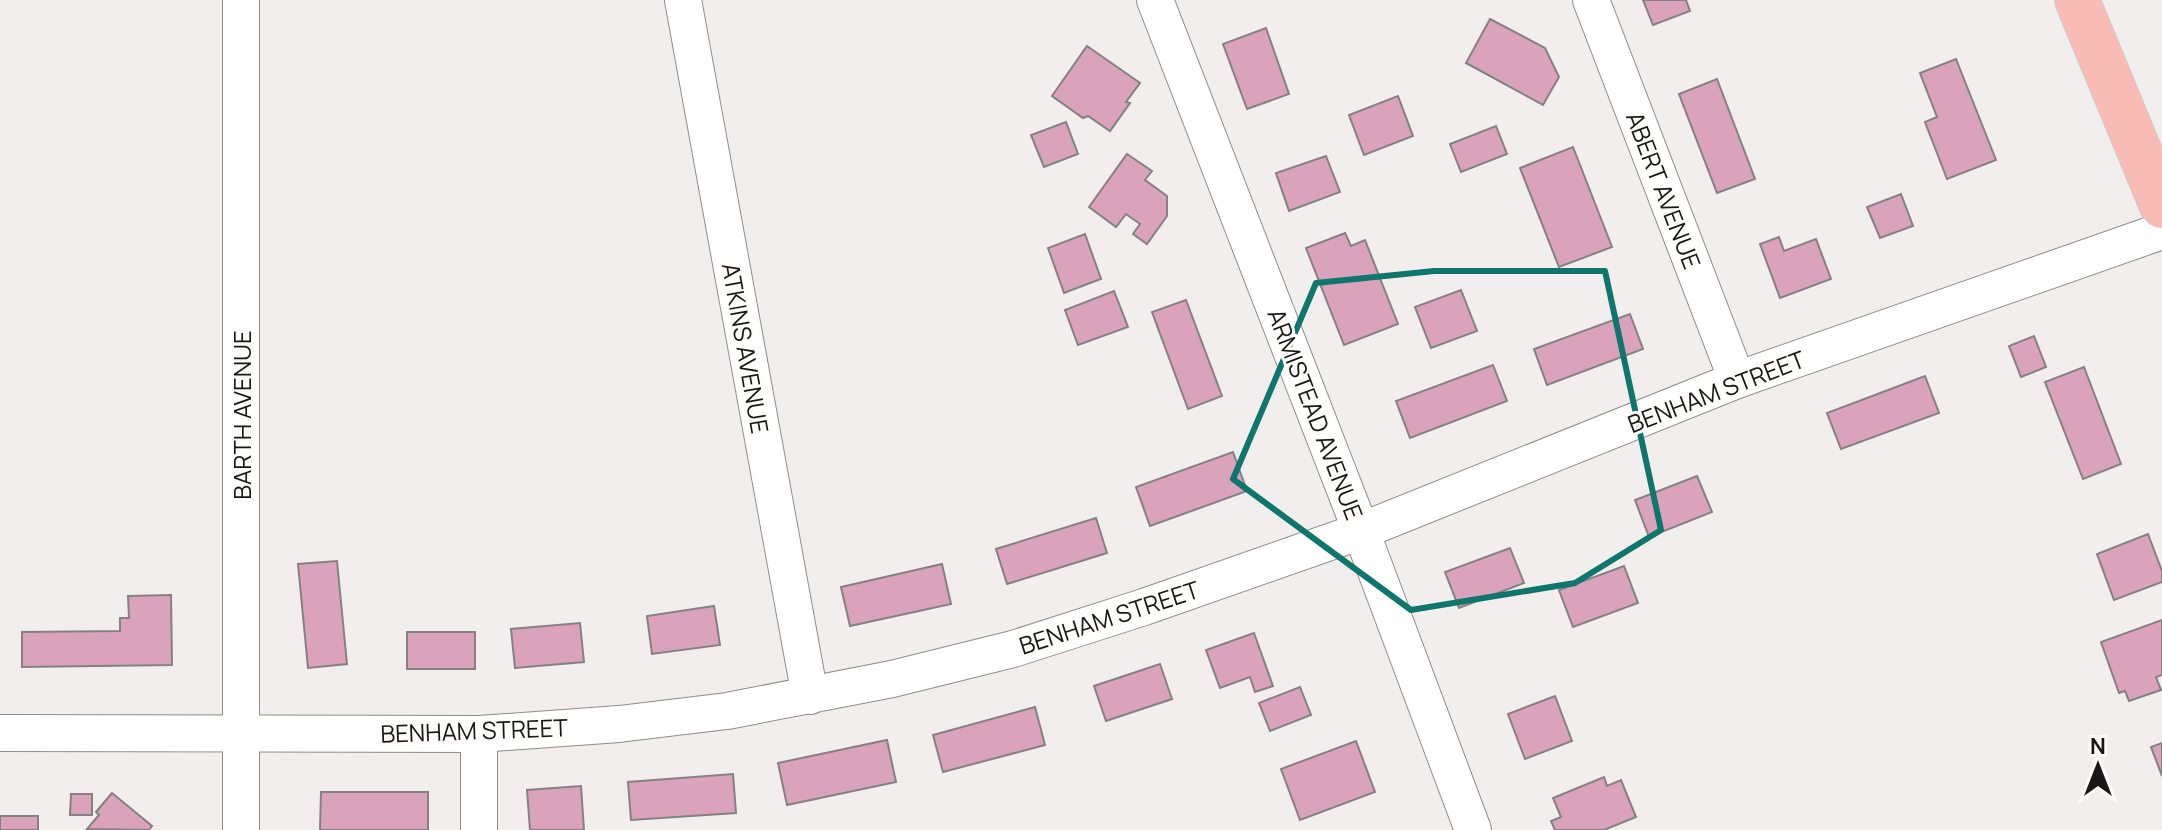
<svg xmlns="http://www.w3.org/2000/svg" width="2162" height="830" font-family="Manrope,sans-serif">
<rect width="100%" height="100%" fill="#f3eeee"/>
<g fill="#dba2bc" stroke="#858182" stroke-width="2">
<polygon points="1643,0 1686,0 1690,11 1653,25"/>
<polygon points="1490,19 1545,48 1559,77 1543,105 1466,63"/>
<polygon points="1266,28 1289,94 1247,109 1223,44"/>
<polygon points="1087,46 1140,83 1126,102 1130,103 1110,131 1088,116 1083,118 1052,96"/>
<polygon points="1956,59 1996,160 1947,179 1925,122 1937,117 1920,73"/>
<polygon points="1717,79 1755,179 1717,193 1679,94"/>
<polygon points="1398,96 1413,136 1364,155 1349,115"/>
<polygon points="1066,122 1078,154 1044,167 1031,135"/>
<polygon points="1496,126 1507,154 1461,172 1450,144"/>
<polygon points="1573,147 1612,247 1559,267 1520,168"/>
<polygon points="1127,154 1152,171 1145,180 1167,196 1167,216 1147,244 1133,234 1140,224 1126,214 1116,227 1089,207"/>
<polygon points="1326,156 1340,192 1289,211 1276,173"/>
<polygon points="1901,194 1913,226 1880,238 1867,207"/>
<polygon points="1345,233 1351,246 1365,240 1398,324 1344,345 1306,248"/>
<polygon points="1085,234 1101,279 1064,293 1048,248"/>
<polygon points="1779,237 1784,251 1816,239 1831,279 1780,298 1760,244"/>
<polygon points="1461,290 1477,331 1431,348 1415,307"/>
<polygon points="1114,291 1128,327 1078,345 1065,310"/>
<polygon points="1186,300 1222,396 1188,409 1152,312"/>
<polygon points="1630,314 1643,349 1547,385 1534,349"/>
<polygon points="2034,336 2046,367 2021,377 2009,346"/>
<polygon points="1493,365 1507,401 1410,438 1396,401"/>
<polygon points="2084,367 2121,464 2083,479 2045,382"/>
<polygon points="1925,376 1939,413 1841,449 1827,413"/>
<polygon points="1233,452 1247,491 1150,526 1136,487"/>
<polygon points="1697,476 1712,512 1649,537 1635,500"/>
<polygon points="1096,518 1107,553 1007,584 996,549"/>
<polygon points="2148,534 2162,571 2162,582 2114,600 2097,554"/>
<polygon points="1510,548 1524,583 1459,608 1445,572"/>
<polygon points="337,561 347,664 308,668 298,564"/>
<polygon points="942,564 951,604 850,626 841,587"/>
<polygon points="1624,566 1638,603 1573,627 1559,590"/>
<polygon points="171,595 172,665 22,667 22,632 120,631 120,618 129,618 128,596"/>
<polygon points="714,606 720,645 652,654 647,616"/>
<polygon points="2162,620 2162,675 2156,677 2161,690 2129,701 2125,691 2119,693 2101,642"/>
<polygon points="580,623 584,662 515,668 511,629"/>
<rect x="407" y="632" width="68" height="37"/>
<polygon points="1254,633 1273,686 1255,692 1250,677 1220,688 1206,650"/>
<polygon points="1160,664 1172,699 1106,721 1094,686"/>
<polygon points="1300,687 1311,715 1270,731 1259,703"/>
<polygon points="1555,696 1572,741 1525,759 1508,714"/>
<polygon points="1035,707 1045,745 943,772 933,735"/>
<polygon points="887,740 896,782 787,805 778,763"/>
<polygon points="1356,741 1375,792 1300,820 1281,769"/>
<polygon points="2162,743 2162,776 2151,747"/>
<polygon points="733,774 736,813 631,820 628,782"/>
<polygon points="1604,777 1607,786 1621,780 1636,817 1604,830 1555,830 1551,821 1561,817 1553,798"/>
<polygon points="581,786 584,830 530,830 527,790"/>
<polygon points="321,792 428,792 428,830 320,830"/>
<polygon points="112,793 152,826 149,830 87,829 99,815 96,812"/>
<polygon points="71,794 92,794 92,815 70,815"/>
<rect x="0" y="816" width="38" height="14"/>
</g>
<g fill="none" stroke-linecap="round" stroke-linejoin="round">
<defs>
<g id="street">
<polyline points="683,0 810,696"/>
<polyline points="1155,0 1361,531 1473,830"/>
<polyline points="1591,0 1737,380"/>
<polyline points="0,733 479,734 619,724 727,711 892,679 1013,649 1144,607 1361,531 1737,380 2162,231"/>
<polyline points="479,734 479,830"/>
<polyline points="241,830 241,0"/>
</g>
<polyline id="primary" points="2077,0 2162,206"/>
</defs>
<use href="#street" stroke="#908c8c" stroke-width="38"/>
<use href="#primary" stroke="#ccc" stroke-width="46"/>
<use href="#street" stroke="#fff" stroke-width="36"/>
<use href="#primary" stroke="#f8bcb5" stroke-width="44"/>
</g>
<path fill="none" stroke="#0f766e" stroke-width="6" stroke-linejoin="round" d="M1434,271H1605L1661,530L1575,583L1411,610L1233,479L1316,283Z"/>
<g text-anchor="middle" dominant-baseline="central" stroke-width="6" stroke-linejoin="round" paint-order="stroke">
<g font-size="24" fill="#181616" stroke="#fffcfc">
<text transform="translate(1664 190) rotate(69)">ABERT AVENUE</text>
<text transform="translate(746 348) rotate(80)">ATKINS AVENUE</text>
<text transform="translate(1716 391) rotate(-21)">BENHAM STREET</text>
<text transform="translate(1316 414) rotate(69)">ARMISTEAD AVENUE</text>
<text transform="translate(241 415) rotate(-90)">BARTH AVENUE</text>
<text transform="translate(1109 617) rotate(-18)">BENHAM STREET</text>
<text transform="translate(474 730) rotate(-2)">BENHAM STREET</text>
</g>
</g>
<g transform="translate(2098 766)" stroke="#fffcfc" stroke-width="6" paint-order="stroke">
<path d="M0-6L14 30L0 20L-14 30Z" fill="#181616"/>
<text y="-12" font-size="22" font-weight="bold" text-anchor="middle" fill="#181616">N</text>
</g>
</svg>
